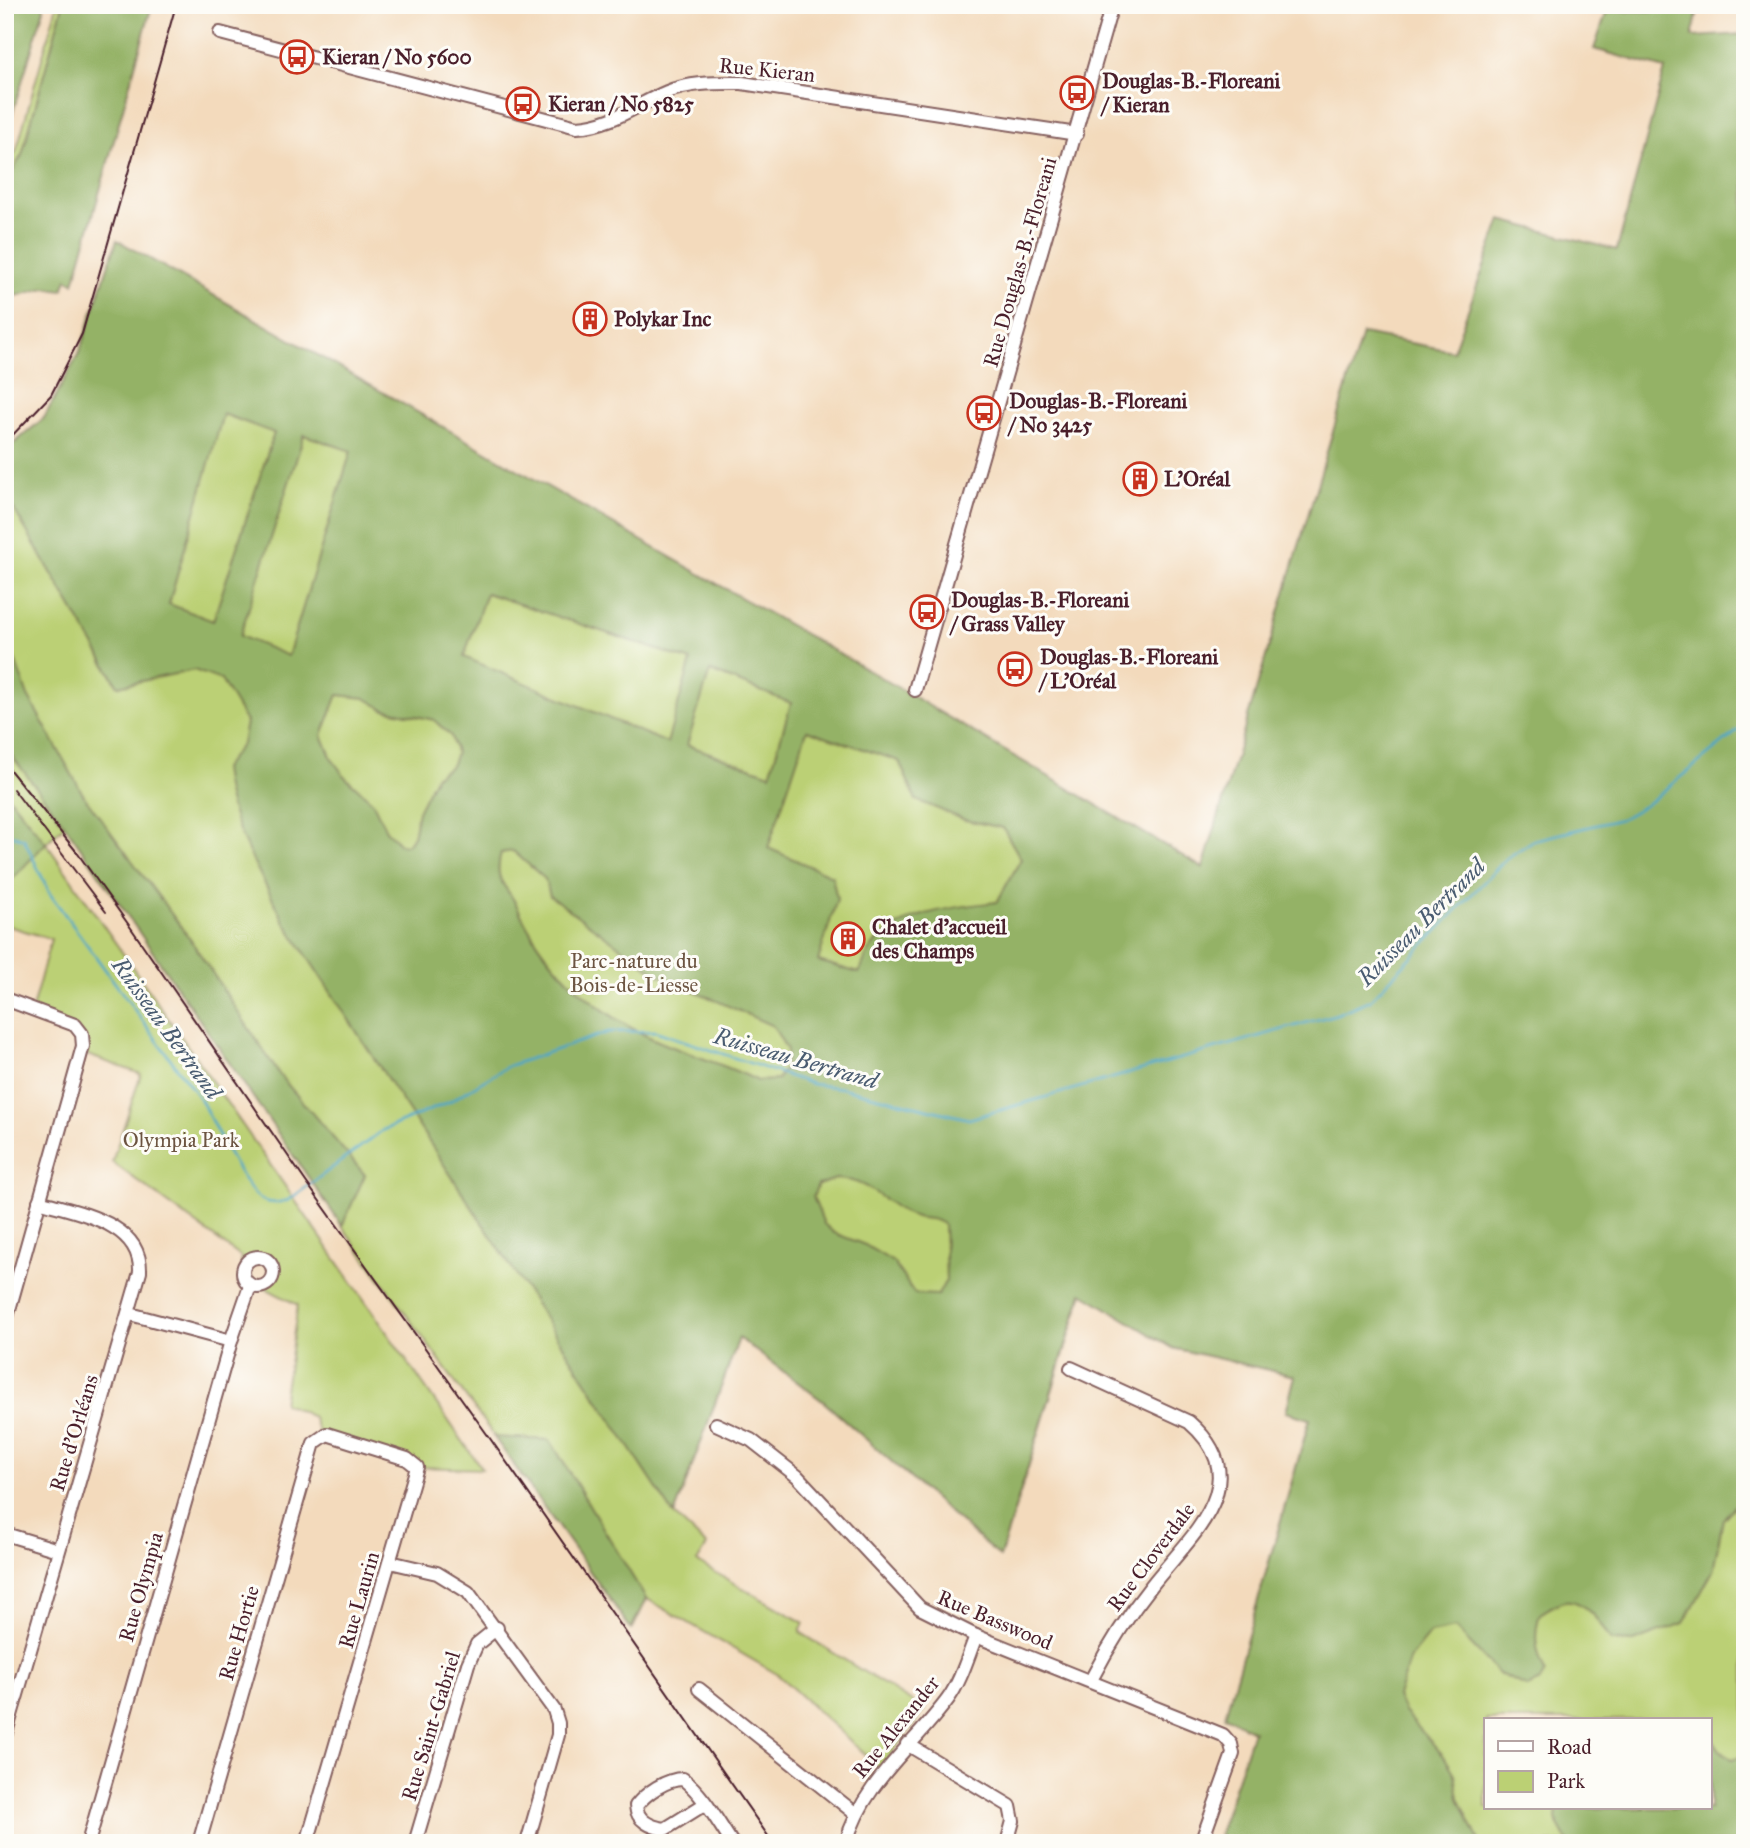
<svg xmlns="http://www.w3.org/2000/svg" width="1750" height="1848" font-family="'IM FELL Great Primer',serif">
<rect width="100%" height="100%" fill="#fdfcf7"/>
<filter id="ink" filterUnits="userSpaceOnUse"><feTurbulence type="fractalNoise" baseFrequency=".0143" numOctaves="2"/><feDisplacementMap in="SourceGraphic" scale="14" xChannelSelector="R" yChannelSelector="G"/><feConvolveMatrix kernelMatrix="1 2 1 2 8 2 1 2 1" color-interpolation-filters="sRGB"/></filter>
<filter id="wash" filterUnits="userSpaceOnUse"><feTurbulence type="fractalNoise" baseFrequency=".00686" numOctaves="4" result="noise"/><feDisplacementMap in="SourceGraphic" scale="28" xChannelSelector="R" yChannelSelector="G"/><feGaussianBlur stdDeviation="1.57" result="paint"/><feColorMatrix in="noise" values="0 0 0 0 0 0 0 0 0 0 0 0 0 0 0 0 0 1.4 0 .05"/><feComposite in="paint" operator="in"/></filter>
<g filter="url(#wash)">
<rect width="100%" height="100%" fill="#f3dabc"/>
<g fill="#bbd074" stroke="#827850" stroke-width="2" fill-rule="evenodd">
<polygon points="57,5 63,5 22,155 5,184 5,165 16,152"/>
<path d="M122,246L892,684L1203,868L1745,625V1843H1234L1219,1834L1253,1731L1225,1716L1310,1418L1286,1412L1295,1376L1173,1348L1083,1293L1000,1557L824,1402L739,1338L674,1515L707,1546L697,1562L804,1623L800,1632L925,1710L880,1768L777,1674L647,1599L633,1628L342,1226L344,1221L65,825L46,843L482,1469L417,1467L320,1437L313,1417L283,1403L298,1305L263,1287L273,1276L272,1267L266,1259H250L244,1265L242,1275L241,1257L112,1162L141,1074L82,1053V1034L32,1009L51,939L5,925V455L46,422L84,364ZM1486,1720H1710V1808H1486Z"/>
</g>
<g fill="#94b266" stroke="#6f6848" stroke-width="2" fill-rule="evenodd">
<polygon points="5,5 43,5 44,9 5,138 5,24 10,13"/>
<polygon points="63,5 152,5 74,283 67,279 63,290 45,288 16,296 5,290 5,184 22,155"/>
<path d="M1607,11H1698L1692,37L1745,34V361L1740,371L1745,374V1495L1723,1519L1713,1571L1684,1623L1633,1642L1611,1641C1603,1626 1584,1598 1565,1601C1557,1602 1547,1610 1540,1614C1533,1635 1536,1652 1545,1672L1541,1680L1528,1687L1499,1674L1455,1628L1430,1633L1410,1658L1397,1696L1404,1712L1444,1756L1455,1774L1459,1798L1480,1843H1234L1219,1834L1253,1731L1225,1716L1310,1419L1286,1412L1295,1376L1173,1348L1082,1293L1000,1557L824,1402L739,1338L674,1515L284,921C260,872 228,824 223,768L242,744L246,722L221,680L194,670L118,686L5,494V451L44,418L79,353L117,240L892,684L1203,868L1362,334L1453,351L1501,220L1617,250L1665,69L1594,49ZM223,414L274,433L213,621L169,604ZM304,435L351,451L288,656L240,636ZM486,593L691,661L667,743L464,657ZM710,671L791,703L770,774L687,745ZM338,695L365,698L384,709L434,720L451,736L456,753L451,766L436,775L418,811L413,836L407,845L400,844L386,830L372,801L346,778L332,759L322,735ZM807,730L899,761L916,800L965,820L1003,828L1021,859L997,902C955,907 905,911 874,944C867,951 863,965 859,973L818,961L837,899L832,876L768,848ZM513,851L545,879L550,896L659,975L773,1026L787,1050L785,1067L777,1080L758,1081C721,1062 680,1053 643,1034C589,1007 542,961 517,906C506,884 493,882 501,853ZM836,1179C872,1179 885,1207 913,1216C925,1220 935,1217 944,1225L946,1280L938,1295L915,1294L893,1262L865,1245L834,1233L824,1224L813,1197L818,1185Z"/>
<polygon points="5,632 28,696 84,796 190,939 281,1077 365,1175 342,1226 65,825 5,747"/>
<polygon points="5,792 46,843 5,887"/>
<polygon points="494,1437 550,1440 646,1599 631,1629"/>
<polygon points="1710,1735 1720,1750 1732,1759 1745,1756 1745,1843 1569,1843 1556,1820 1557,1808 1710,1808"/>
</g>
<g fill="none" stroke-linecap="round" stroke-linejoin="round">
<path stroke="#49a6c7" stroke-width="2.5" d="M5,833L24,839L50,894L202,1102C212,1122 242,1185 258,1197C268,1205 277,1203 289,1200L383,1130L449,1102L508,1066L609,1032L655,1031L812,1084L842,1088L969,1119L1337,1014L1370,1000L1507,858L1534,840L1621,819L1646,805L1745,725"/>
</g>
</g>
<g filter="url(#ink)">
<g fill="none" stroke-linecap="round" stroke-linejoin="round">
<defs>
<g id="minor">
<path d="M220,33L577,127C612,125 636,105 667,92C691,82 717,83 742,83L1077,134"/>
<polyline points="915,690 1112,5"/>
<polyline points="5,999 75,1025 82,1034 83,1046 5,1324"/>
<circle cx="258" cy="1272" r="15"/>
<polyline points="130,1314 231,1341"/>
<path d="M1071,1368L1189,1422C1258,1482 1191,1535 1152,1585C1128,1615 1108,1647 1091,1680"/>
<polyline points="716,1424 751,1440 797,1476 920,1608 976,1636 1223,1735 1231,1744 1233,1754 1201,1843"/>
<polyline points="5,1534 58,1550"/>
<polyline points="390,1562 437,1573 468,1592 554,1710 558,1723 558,1735 527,1843"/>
<polyline points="699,1689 856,1814"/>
<path d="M5,1736L140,1272C142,1222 77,1213 39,1201"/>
<polyline points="907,1744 1010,1806 1013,1821 1007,1843"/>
<path d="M705,1804L665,1829C651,1827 637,1821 636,1806C646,1793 666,1779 683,1779C704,1795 717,1821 732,1843"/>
<polyline points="88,1843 231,1341 250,1286"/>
<polyline points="199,1843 314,1443 327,1434 407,1459 417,1467 307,1843"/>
<polyline points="415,1843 468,1664 477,1644 497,1628"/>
<path d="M846,1843C863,1782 912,1748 948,1699C961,1681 968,1656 976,1636"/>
</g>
</defs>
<use href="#minor" stroke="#85605e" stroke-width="16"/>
<use href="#minor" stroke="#fff" stroke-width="12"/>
<g stroke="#4a1f2b" stroke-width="2">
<polyline points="5,443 51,395 82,334 176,5"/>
<polyline points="5,764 76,851 131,928 306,1182 489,1437 773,1843"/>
<polyline points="13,789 106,912"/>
</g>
</g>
</g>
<defs>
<symbol id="bus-ring" viewBox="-11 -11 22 22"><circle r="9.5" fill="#fdfcf7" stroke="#c8321e" stroke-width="1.5"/><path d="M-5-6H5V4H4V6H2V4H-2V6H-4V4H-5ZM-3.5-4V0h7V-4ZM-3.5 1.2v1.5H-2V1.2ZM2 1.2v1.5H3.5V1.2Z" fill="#c8321e"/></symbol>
<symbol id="building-ring" viewBox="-11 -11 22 22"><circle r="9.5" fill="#fdfcf7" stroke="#c8321e" stroke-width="1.5"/><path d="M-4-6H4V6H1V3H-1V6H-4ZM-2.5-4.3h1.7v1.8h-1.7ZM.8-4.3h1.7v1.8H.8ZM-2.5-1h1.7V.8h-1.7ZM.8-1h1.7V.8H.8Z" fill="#c8321e"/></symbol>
</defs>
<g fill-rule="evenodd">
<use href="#bus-ring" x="278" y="38" width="38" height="38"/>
<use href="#bus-ring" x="1058" y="74" width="38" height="38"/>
<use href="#bus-ring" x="504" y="85" width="38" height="38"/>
<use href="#building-ring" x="571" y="300" width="38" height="38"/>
<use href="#bus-ring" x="965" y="394" width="38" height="38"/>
<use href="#building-ring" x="1121" y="460" width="38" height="38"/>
<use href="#bus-ring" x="908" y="593" width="38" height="38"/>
<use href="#bus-ring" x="996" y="650" width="38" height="38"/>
<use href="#building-ring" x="829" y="920" width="38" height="38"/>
</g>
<g text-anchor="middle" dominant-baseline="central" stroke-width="6" stroke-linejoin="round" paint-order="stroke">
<g font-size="21" font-weight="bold" fill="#4a1f2b" stroke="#fdfcf7" text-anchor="start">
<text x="322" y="57">Kieran / No 5600</text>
<text x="1102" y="81">Douglas-B.-Floreani<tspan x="1102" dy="24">/ Kieran</tspan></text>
<text x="548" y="104">Kieran / No 5825</text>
<text x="614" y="319">Polykar Inc</text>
<text x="1009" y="401">Douglas-B.-Floreani<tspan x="1009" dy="24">/ No 3425</tspan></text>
<text x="1164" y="479">L'Oréal</text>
<text x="951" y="600">Douglas-B.-Floreani<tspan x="951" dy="24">/ Grass Valley</tspan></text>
<text x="1040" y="657">Douglas-B.-Floreani<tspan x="1040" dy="24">/ L'Oréal</tspan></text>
<text x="872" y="927">Chalet d'accueil<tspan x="872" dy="24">des Champs</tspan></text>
</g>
<g font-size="21" fill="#4a1f2b" stroke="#fdfcf7">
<text transform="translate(767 70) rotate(6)">Rue Kieran</text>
<text transform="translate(1020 262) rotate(-74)">Rue Douglas-B.-Floreani</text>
<text transform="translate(74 1433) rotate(-73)">Rue d'Orléans</text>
<text transform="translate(1151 1557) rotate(-53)">Rue Cloverdale</text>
<text transform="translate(141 1587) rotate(-74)">Rue Olympia</text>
<text transform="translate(359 1600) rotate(-74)">Rue Laurin</text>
<text transform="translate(995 1620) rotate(23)">Rue Basswood</text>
<text transform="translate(239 1633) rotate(-74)">Rue Hortie</text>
<text transform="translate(431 1726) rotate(-73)">Rue Saint-Gabriel</text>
<text transform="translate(896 1727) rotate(-51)">Rue Alexander</text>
</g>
<g font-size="21" fill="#6c5441" stroke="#fdfcf7">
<text x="634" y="961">Parc-nature du<tspan x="634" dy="24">Bois-de-Liesse</tspan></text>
<text x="181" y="1140">Olympia Park</text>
</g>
<g font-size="23" font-style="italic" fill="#4a5c71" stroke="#fdfcf7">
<text transform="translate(1421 922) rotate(-45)">Ruisseau Bertrand</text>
<text transform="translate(167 1028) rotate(54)">Ruisseau Bertrand</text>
<text transform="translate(796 1058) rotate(16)">Ruisseau Bertrand</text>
</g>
</g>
<rect width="1750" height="1848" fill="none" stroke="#fdfcf7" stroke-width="28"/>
<rect x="1484" y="1718" width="228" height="91" fill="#fdfcf7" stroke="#b5a4a5" stroke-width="2"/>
<rect x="1498" y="1741" width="35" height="10" fill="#ffffff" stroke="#b5a4a5" stroke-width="2"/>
<text x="1547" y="1754" font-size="21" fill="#4a1f2b">Road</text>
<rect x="1498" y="1771" width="35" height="21" fill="#bbd074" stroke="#b5a4a5" stroke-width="2"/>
<text x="1547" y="1788" font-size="21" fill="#4a1f2b">Park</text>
</svg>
